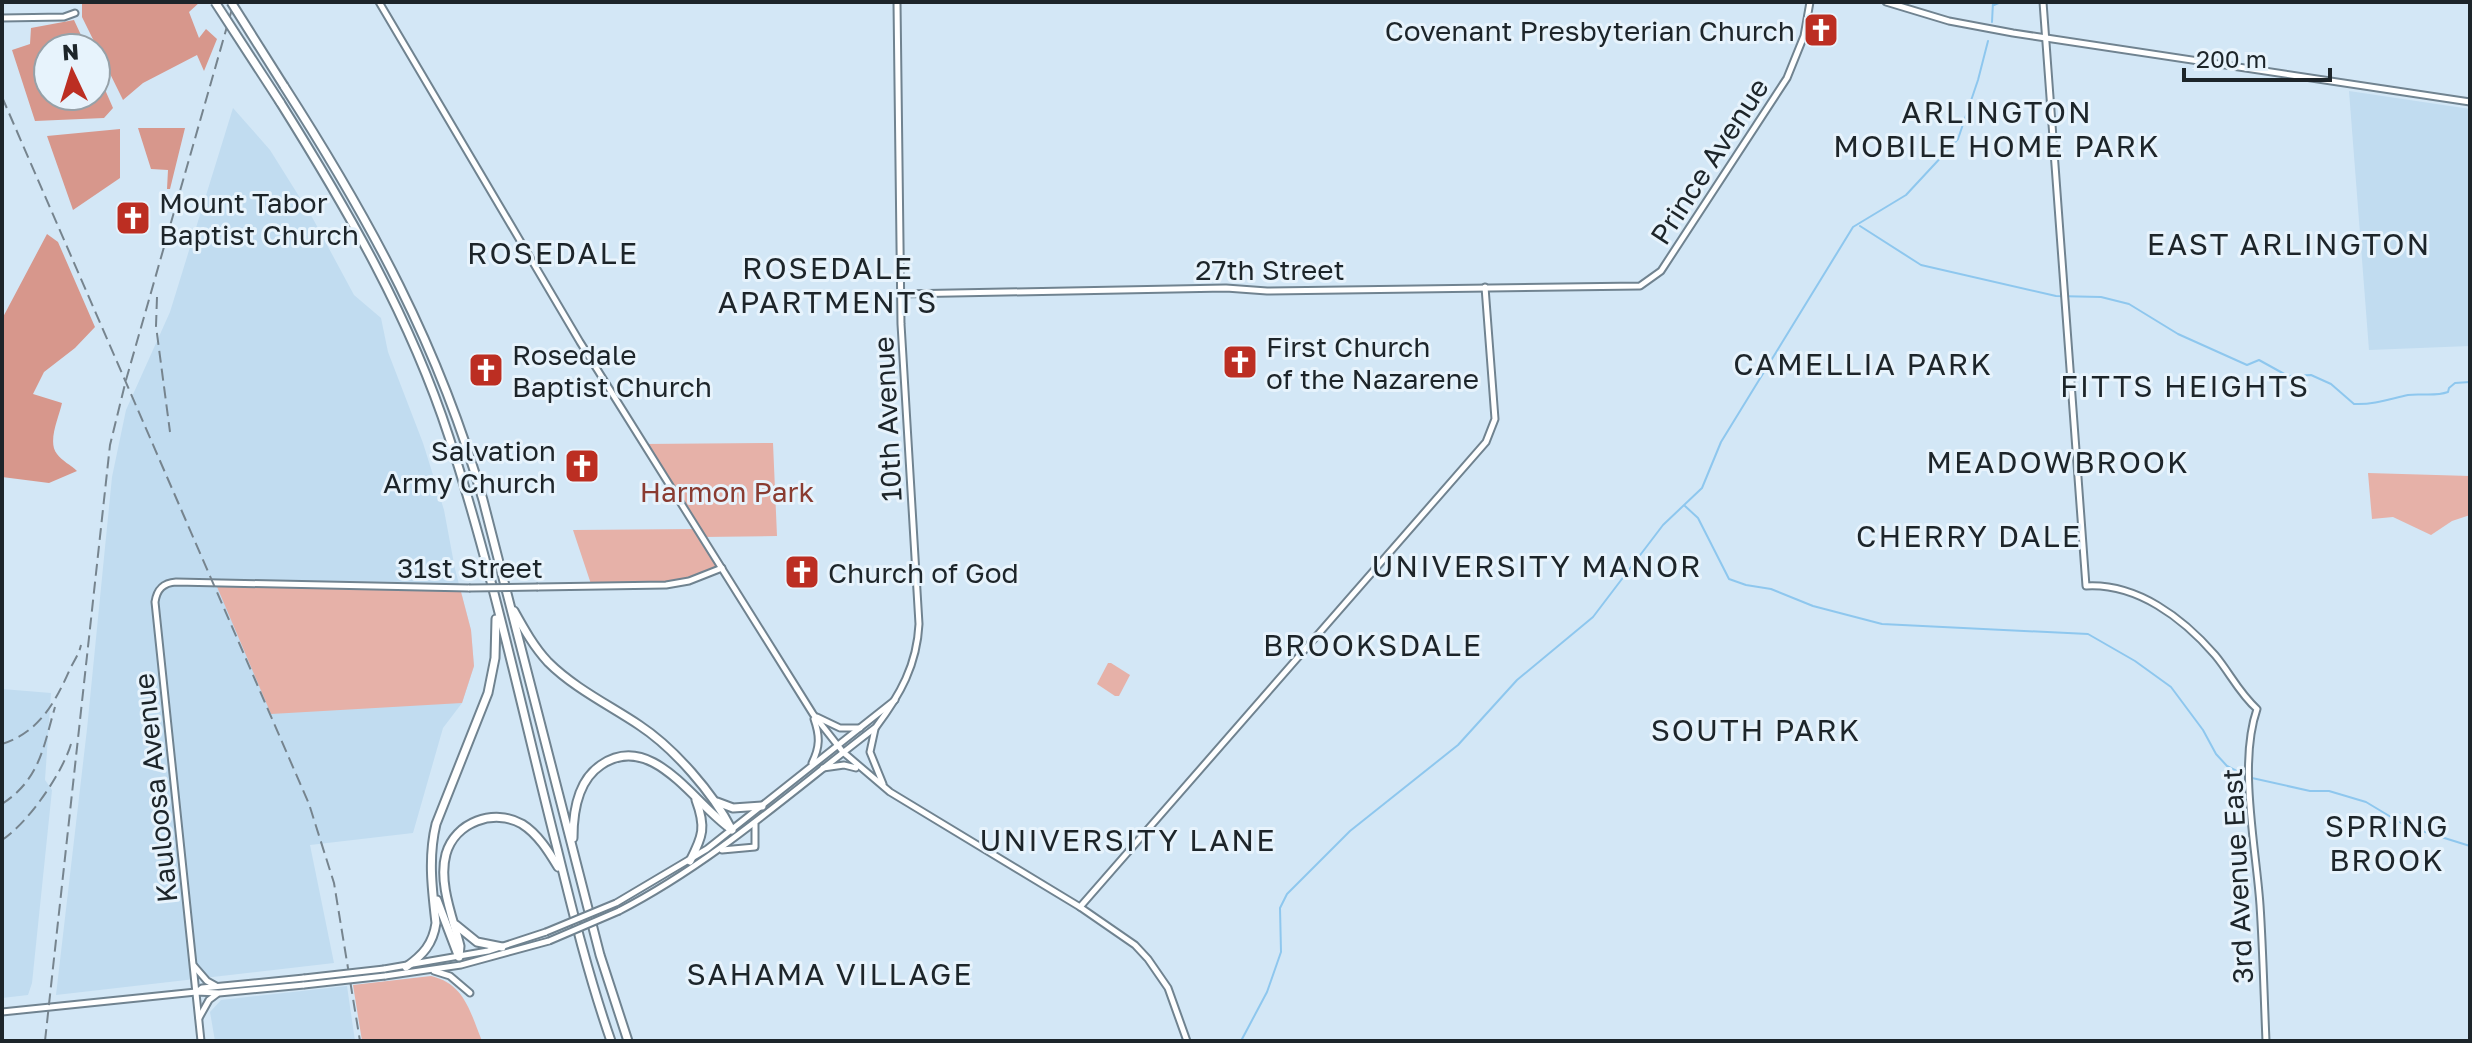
<svg xmlns="http://www.w3.org/2000/svg" width="2472" height="1043" font-family="'Golos Text',sans-serif">
<rect width="100%" height="100%" fill="#d3e7f6"/>
<g fill="#c1dcf0">
<polygon points="2349,91 2470,109 2470,346 2369,350"/>
<polygon points="233,108 270,150 312,217 354,295 381,318 388,352 423,443 444,510 455,569 471,630 474,666 462,703 443,728 413,833 310,845 334,963 56,995 87,729 112,477 126,410 170,312"/>
<polygon points="2,689 51,693 45,780 52,790 32,983 28,995 2,998"/>
<polygon points="347,986 355,1041 215,1041 210,1012 221,1000"/>
</g>
<g fill="#e6b1a8">
<polygon points="773,443 777,536 703,537 722,568 689,581 666,585 592,587 573,530 697,529 643,444"/>
<polygon points="2368,473 2470,476 2470,515 2452,521 2431,535 2393,517 2372,519"/>
<polygon points="215,582 460,588 471,630 474,666 462,703 271,714"/>
<polygon points="1108,663 1111,663 1130,675 1119,696 1115,696 1097,684"/>
<path d="M431,976C465,984 470,1012 482,1041H362L353,985Z"/>
</g>
<g fill="#d7978c">
<polygon points="82,2 200,2 189,12 199,38 206,29 217,39 204,71 197,55 143,83 123,100 82,17"/>
<polygon points="74,20 87,48 48,48 48,96 96,96 96,69 113,108 104,118 35,121 12,50 30,44 31,28"/>
<polygon points="138,128 185,128 170,189 167,189 168,170 151,169"/>
<polygon points="120,129 120,178 73,210 47,136"/>
<path d="M47,234L58,242L95,327L75,348L44,372L33,394L62,403C59,417 47,442 57,454C62,461 71,465 77,471L49,483L2,477V319Z"/>
</g>
<g fill="none" stroke-linecap="round" stroke-linejoin="round">
<g stroke="#8ec7ee" stroke-width="2">
<polyline points="1994,5 2001,2"/>
<polyline points="1992,22 1993,2"/>
<path d="M1860,226L1921,265L2056,296L2101,297L2129,304L2178,334L2247,365L2259,360L2288,376L2311,375L2331,384L2354,404C2374,405 2390,399 2408,395C2421,393 2434,397 2448,392L2449,388L2455,383L2470,382"/>
<polyline points="1685,506 1698,518 1729,579 1746,585 1771,589 1813,606 1882,624 2088,634 2135,661 2171,687 2203,730 2216,754 2227,766 2246,776"/>
<polyline points="2252,778 2310,791 2329,791 2366,802 2406,826 2470,846"/>
<polyline points="1241,1041 1267,992 1281,952 1280,908 1287,894 1350,831 1458,745 1517,680 1593,617 1663,525 1702,488 1721,442 1853,227 1906,195 1958,139 1978,80 1988,41"/>
</g>
<defs>
<g id="tertiary">
<path d="M2043,2L2086,586C2137,583 2183,618 2215,655C2230,673 2239,693 2257,709C2238,764 2256,847 2260,905C2263,950 2264,996 2266,1041"/>
<polyline points="2,18 64,17 75,13"/>
<polyline points="901,294 1226,288 1267,291 1640,286 1661,271 1787,78 1804,36 1810,2"/>
<polyline points="538,587 666,585 689,581 722,568"/>
<polyline points="1080,907 1486,442 1495,419 1485,287"/>
<path d="M201,1041L155,602C157,589 163,583 176,582L469,588"/>
</g>
<g id="secondary">
<polyline points="379,2 580,342 813,714 843,752 890,792 1080,907 1135,945 1148,959 1168,988 1187,1041"/>
<polyline points="1886,2 1949,21 2013,33 2470,102"/>
<polyline points="817,717 840,728 860,728"/>
<polyline points="875,729 870,752 883,784"/>
<path d="M812,763C820,747 820,736 814,719"/>
<polyline points="823,768 844,765 856,768"/>
<polyline points="722,850 755,847 755,824"/>
<polyline points="616,903 707,849 895,700"/>
<path d="M619,911C714,862 792,791 876,727C900,695 917,665 919,624L901,324L897,2"/>
<polyline points="194,966 207,981 216,986"/>
<polyline points="384,969 488,951 546,932"/>
<polyline points="434,971 450,976 470,993"/>
<polyline points="385,976 461,965 549,941"/>
<polyline points="197,992 202,988 304,978"/>
<polyline points="2,1012 196,992 219,993 304,985"/>
<polyline points="199,1018 209,1000 217,994"/>
</g>
<g id="motorway">
<path d="M284,86C370,220 439,346 483,500L600,955L628,1041"/>
<path d="M280,102C347,209 410,317 449,437C493,572 522,711 557,848C573,913 589,978 611,1041"/>
<path d="M514,611C524,629 534,647 548,662C574,688 609,705 639,725C674,748 713,793 732,830"/>
<polyline points="717,802 733,808 762,806"/>
<path d="M573,838C573,812 577,781 601,765C652,730 694,804 731,829"/>
<path d="M690,861C703,836 706,827 696,800"/>
<polyline points="437,900 458,955"/>
<polyline points="456,925 477,942 502,947"/>
<path d="M459,957L460,946C453,918 438,883 446,854C455,822 494,808 522,824C538,834 549,852 558,867"/>
<path d="M406,967C423,955 433,944 436,923C432,889 428,857 436,824L488,693L495,658L496,619"/>
</g>
</defs>
<use href="#tertiary" stroke="#708390" stroke-width="9"/>
<use href="#secondary" stroke="#708390" stroke-width="9"/>
<use href="#motorway" stroke="#708390" stroke-width="11"/>
<use href="#tertiary" stroke="#fff" stroke-width="5"/>
<use href="#secondary" stroke="#fff" stroke-width="5"/>
<use href="#motorway" stroke="#fff" stroke-width="7"/>
<g stroke="#76848e" stroke-width="2" stroke-dasharray="12 6" stroke-linecap="butt">
<polyline points="2,97 309,804 334,883 360,1041"/>
<polyline points="157,297 156,326 170,432"/>
<path d="M2,744C39,732 55,703 70,669C74,661 79,654 81,645"/>
<path d="M2,804C40,779 43,748 55,707"/>
<path d="M2,840C28,823 62,774 71,744"/>
<polyline points="45,1041 110,445 126,380 234,2"/>
</g>
<defs>
<polyline id="tertiary-bridge" points="469,588 538,587"/>
<g id="secondary-bridge">
<polyline points="546,932 616,903"/>
<polyline points="549,941 619,911"/>
<polyline points="304,978 384,969"/>
<polyline points="304,985 385,976"/>
</g>
<g id="motorway-bridge">
<polyline points="215,2 280,102"/>
<polyline points="231,2 284,86"/>
</g>
</defs>
<use href="#tertiary-bridge" stroke="#708390" stroke-width="9" stroke-linecap="butt"/>
<use href="#secondary-bridge" stroke="#708390" stroke-width="9" stroke-linecap="butt"/>
<use href="#motorway-bridge" stroke="#708390" stroke-width="11" stroke-linecap="butt"/>
<use href="#tertiary-bridge" stroke="#fff" stroke-width="5"/>
<use href="#secondary-bridge" stroke="#fff" stroke-width="5"/>
<use href="#motorway-bridge" stroke="#fff" stroke-width="7"/>
</g>
<defs>
<symbol id="church-square" viewBox="-11 -11 22 22"><rect x="-9" y="-9" width="18" height="18" rx="4" fill="#bc2e22" stroke="#e7f3fc"/><path d="M-1.2-6h2.4v3.5h3.3v2.4h-3.3V6h-2.4V-.1h-3.3v-2.4h3.3Z" fill="#fff"/></symbol>
</defs>
<g fill-rule="evenodd">
<use href="#church-square" x="1801" y="10" width="40" height="40"/>
<use href="#church-square" x="113" y="198" width="40" height="40"/>
<use href="#church-square" x="1220" y="342" width="40" height="40"/>
<use href="#church-square" x="466" y="350" width="40" height="40"/>
<use href="#church-square" x="562" y="446" width="40" height="40"/>
<use href="#church-square" x="782" y="552" width="40" height="40"/>
</g>
<g text-anchor="middle" dominant-baseline="central" stroke-width="6" stroke-linejoin="round" paint-order="stroke">
<g font-size="28" fill="#1d252a" stroke="#e7f3fc" text-anchor="start">
<text x="1795" y="30" text-anchor="end">Covenant Presbyterian Church</text>
<text x="159" y="202">Mount Tabor<tspan x="159" dy="32">Baptist Church</tspan></text>
<text x="1266" y="346">First Church<tspan x="1266" dy="32">of the Nazarene</tspan></text>
<text x="512" y="354">Rosedale<tspan x="512" dy="32">Baptist Church</tspan></text>
<text x="556" y="450" text-anchor="end">Salvation<tspan x="556" dy="32">Army Church</tspan></text>
<text x="828" y="572">Church of God</text>
</g>
<g font-size="28" fill="#1d252a" stroke="#e7f3fc">
<text transform="translate(1709 161) rotate(-57)">Prince Avenue</text>
<text x="1270" y="269">27th Street</text>
<text transform="translate(887 419) rotate(-93)">10th Avenue</text>
<text x="470" y="567">31st Street</text>
<text transform="translate(155 788) rotate(-96)">Kauloosa Avenue</text>
<text transform="translate(2237 876) rotate(-93)">3rd Avenue East</text>
</g>
<g font-size="28" fill="#8a3b31" stroke="#e7f3fc">
<text x="727" y="491">Harmon Park</text>
</g>
<g font-size="30" letter-spacing="2" fill="#1d252a" stroke="#e7f3fc">
<text x="1997" y="112">ARLINGTON<tspan x="1997" dy="34">MOBILE HOME PARK</tspan></text>
<text x="2289" y="244">EAST ARLINGTON</text>
<text x="553" y="253">ROSEDALE</text>
<text x="828" y="268">ROSEDALE<tspan x="828" dy="34">APARTMENTS</tspan></text>
<text x="1863" y="364">CAMELLIA PARK</text>
<text x="2185" y="386">FITTS HEIGHTS</text>
<text x="2058" y="462">MEADOWBROOK</text>
<text x="1969" y="536">CHERRY DALE</text>
<text x="1537" y="566">UNIVERSITY MANOR</text>
<text x="1373" y="645">BROOKSDALE</text>
<text x="1756" y="730">SOUTH PARK</text>
<text x="2387" y="826">SPRING<tspan x="2387" dy="34">BROOK</tspan></text>
<text x="1128" y="840">UNIVERSITY LANE</text>
<text x="830" y="974">SAHAMA VILLAGE</text>
</g>
</g>
<rect width="2472" height="1043" fill="none" stroke="#1d252a" stroke-width="8"/>
<g transform="translate(72 72) rotate(356)"><circle r="38" fill="#e7f3fc" stroke="#96a1a8" stroke-width="2"/>
<path d="M0-6L14 30L0 20L-14 30Z" fill="#bc2e22"/>
<text y="-12" font-size="22" font-weight="bold" text-anchor="middle" fill="#1d252a">N</text>
</g>
<path d="M2184 68v12h146v-12" fill="none" stroke="#1d252a" stroke-width="4"/>
<text x="2196" y="68" font-size="24" fill="#1d252a" stroke="#e7f3fc" stroke-width="6" paint-order="stroke">200 m</text>
</svg>
